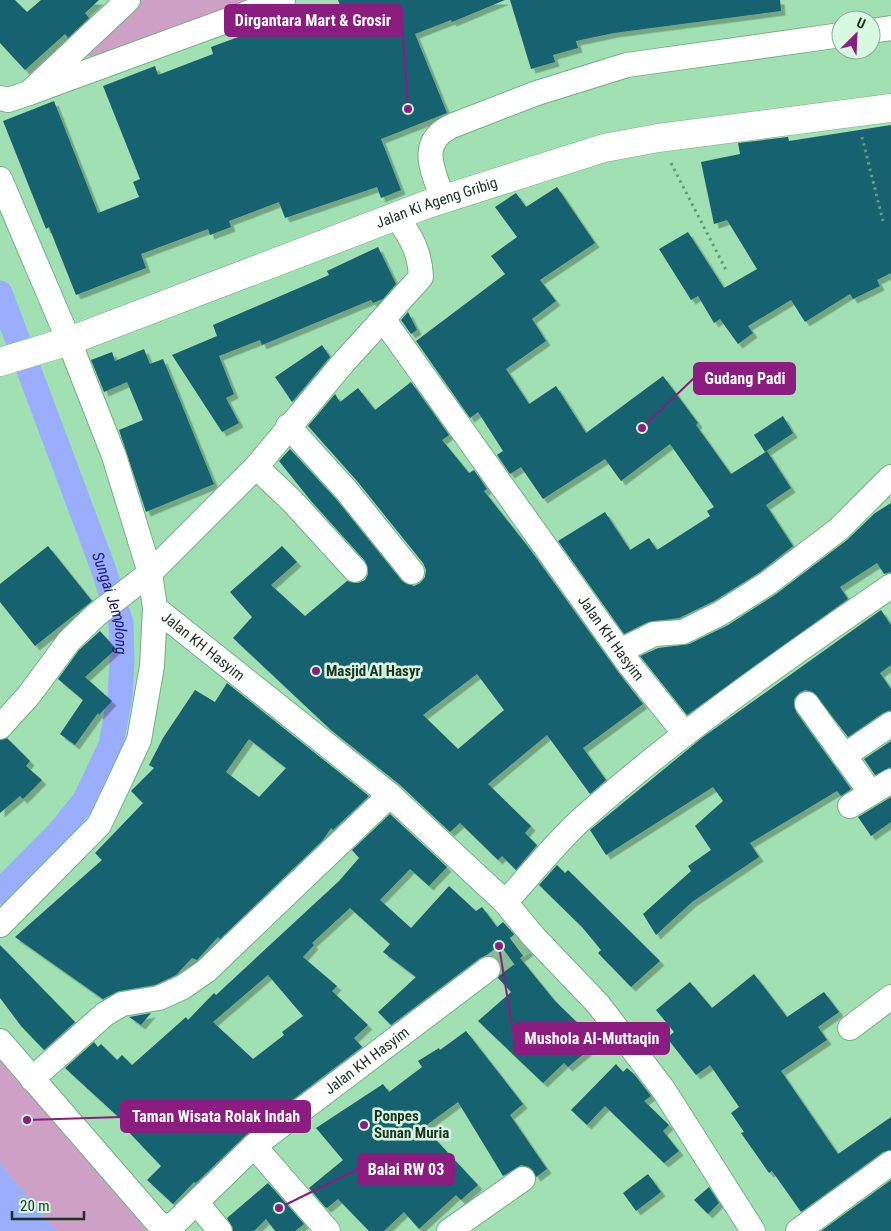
<svg xmlns="http://www.w3.org/2000/svg" width="891" height="1231" font-family="'Roboto Condensed',sans-serif">
<defs>
<filter id="shadow"><feDropShadow dx="4.5" dy="4.5" stdDeviation="0" flood-color="#0004"/></filter>
</defs>
<rect width="100%" height="100%" fill="#a0e0b2"/>
<g fill="#cfa0c6">
<polygon points="137,0 246,0 97,56 87,56 85,51"/>
<polygon points="0,1054 147,1231 57,1231 2,1166 0,1163"/>
</g>
<polygon fill="#9baefe" points="0,1163 2,1166 57,1231 0,1231"/>
<g fill="none" stroke-linecap="round" stroke-linejoin="round">
<path stroke="#9baefe" stroke-width="25" id="s1" d="M0,293L102,565L121,623L122,662L120,696L111,745L85,800L60,831L0,892"/>
</g>
<g fill="#18626f" fill-rule="evenodd" filter="url(#shadow)">
<polygon points="0,0 15,0 27,12 41,0 99,0 85,13 89,18 68,38 65,34 25,70 0,43"/>
<polygon points="338,0 505,0 452,22 451,20 415,34 447,113 381,139 401,190 381,198 377,187 285,218 279,202 229,221 231,227 210,235 208,229 141,254 146,268 76,295 49,227 46,229 3,121 54,101 98,213 139,197 133,182 140,179 103,86 155,66 158,75 213,54 211,47 268,26 270,31 340,5"/>
<polygon points="510,0 780,0 781,11 614,33 576,41 578,48 553,55 555,62 531,69"/>
<polygon points="891,125 891,273 877,280 880,286 853,299 850,294 805,322 791,300 748,326 753,333 738,344 720,319 714,323 698,296 691,300 659,249 688,232 724,288 757,269 727,220 714,224 701,162 740,154 738,143 788,137 789,141"/>
<polygon points="557,187 595,243 540,280 556,301 532,319 546,341 506,369 529,404 556,386 586,433 663,376 698,423 696,425 731,474 767,451 791,488 766,505 793,546 760,572 714,601 679,618 648,622 624,634 558,541 605,512 630,550 649,538 657,550 710,516 707,511 714,507 670,444 621,481 605,459 543,499 521,467 510,474 497,455 503,451 478,412 470,418 416,341 505,274 491,256 517,237 495,207 516,193 526,207"/>
<polygon points="378,247 396,284 383,299 373,303 371,300 262,345 260,340 219,356 234,394 226,398 239,423 222,432 172,355 217,336 213,325 329,275 327,271"/>
<polygon points="408,312 417,330 411,334 401,320"/>
<polygon points="322,345 330,357 292,402 275,377"/>
<polygon points="144,349 150,364 163,359 214,484 146,512 119,430 143,420 127,382 104,392 91,360 112,352 115,361"/>
<path d="M411,382L449,435L442,440L469,473L474,470L487,489L484,491L529,548L618,672L643,704L583,748L606,780L590,794L547,735L488,784L531,826L525,833L537,845L516,870L502,856L498,860L460,823L450,832L399,784L331,730L233,638L252,617L230,592L282,546L297,562L271,585L305,616L347,581L358,583L365,580L368,574L365,561L311,501L279,461L290,449L336,499L402,581L414,586L420,583L425,577L426,570L423,563L357,481L308,426L335,394L340,402L358,388L375,410ZM477,674L504,710L458,749L423,715Z"/>
<polygon points="783,416 793,433 765,452 754,435"/>
<polygon points="891,503 891,572 884,574 877,563 840,587 848,599 687,715 640,656 658,648 689,644 728,625 776,594 847,540 875,513"/>
<polygon points="48,546 92,601 35,646 0,602 0,584"/>
<polygon points="881,610 891,625 891,665 880,673 891,689 891,710 883,713 848,737 813,692 805,690 799,693 794,699 796,712 851,789 841,796 837,791 750,843 759,857 692,902 656,935 643,914 691,871 688,866 711,850 695,826 723,801 713,787 606,855 590,830 703,737"/>
<polygon points="100,631 116,649 85,677 112,701 99,715 98,713 75,745 60,734 83,700 58,679 79,650"/>
<path d="M227,683L369,796L333,830L331,828L323,840L220,939L218,937L197,960L192,958L176,975L155,985L119,991L103,999L15,937L102,860L95,853L143,803L131,791L154,768L149,765L163,738L195,690L215,702ZM249,739L286,768L259,797L226,772Z"/>
<polygon points="7,738 30,761 26,766 42,780 23,799 20,796 0,813 0,740"/>
<polygon points="891,741 891,767 875,775 864,759"/>
<polygon points="891,797 891,822 871,836 858,817"/>
<path d="M390,814L447,867L429,886L410,869L380,900L411,928L449,886L476,911L482,907L497,927L503,922L529,951L520,958L555,1001L584,1029L580,1032L592,1047L568,1067L564,1063L543,1083L478,1021L511,992L498,978L502,968L499,961L494,957L487,955L480,958L391,1025L378,1012L416,977L383,952L390,944L350,908L312,943L314,945L303,957L337,986L332,991L368,1025L354,1038L362,1047L246,1135L196,1183L194,1182L173,1204L147,1180L161,1166L123,1126L125,1123L65,1068L94,1042L98,1047L101,1044L117,1060L122,1055L132,1065L186,1017L188,1020L214,993L216,995L339,881L359,858L352,850ZM268,975L303,1016L282,1032L284,1035L253,1059L213,1022Z"/>
<polygon points="557,865 565,873 568,870 660,961 631,987 598,953 601,950 582,927 539,885"/>
<polygon points="0,945 75,1022 44,1050 21,1026 0,998"/>
<polygon points="754,974 787,1017 824,992 839,1012 818,1027 827,1040 781,1071 838,1154 891,1117 891,1150 883,1152 801,1212 772,1171 769,1173 741,1133 744,1132 731,1113 739,1107 710,1065 696,1075 667,1038 674,1032 656,1010 690,982 712,1008"/>
<polygon points="151,1013 141,1025 129,1017"/>
<polygon points="466,1031 523,1104 510,1115 547,1169 536,1177 529,1167 521,1165 503,1176 458,1102 424,1127 478,1185 461,1200 456,1195 419,1229 404,1212 384,1231 369,1231 338,1199 327,1208 325,1207 309,1188 343,1160 316,1128 383,1084 389,1092 422,1067 418,1061 439,1048 440,1050"/>
<polygon points="616,1064 623,1072 627,1068 634,1074 651,1096 644,1101 669,1125 663,1131 679,1151 664,1163 605,1106 587,1125 571,1110"/>
<polygon points="648,1174 661,1192 636,1211 623,1193"/>
<polygon points="891,1180 891,1231 821,1231"/>
<polygon points="268,1183 304,1224 295,1231 275,1231 266,1219 254,1231 233,1231 227,1218"/>
<polygon points="709,1187 719,1203 708,1214 694,1200"/>
</g>
<g fill="none" stroke-linecap="round" stroke-linejoin="round">
<polyline stroke="#85bd95" stroke-width="24" stroke-dasharray="24 12" stroke-linecap="butt" points="488,969 523,943"/>
<defs>
<g id="minor">
<polyline points="871,31 891,28"/>
<polyline points="29,93 283,0"/>
<polyline points="0,98 8,100 29,93 128,0"/>
<polyline points="0,179 69,341 114,456 150,573 96,615 69,641 29,695 0,727"/>
<path d="M443,199C432,169 417,141 454,125L537,93L627,65L841,35"/>
<path id="s2" d="M397,217C411,237 420,252 421,277L343,363L256,467L150,573L155,608L390,795L505,902L533,936L598,1004L663,1089L753,1231"/>
<path id="s3" d="M383,319L629,664L685,734"/>
<polyline points="288,426 346,490 412,572"/>
<polyline points="256,467 292,501 355,570"/>
<polyline points="620,651 654,634 683,632 721,613 768,583 839,529 891,477"/>
<polyline points="807,704 871,793"/>
<polyline points="844,756 891,724"/>
<polyline points="850,806 891,781"/>
<path d="M505,902C531,875 555,843 583,818C679,733 785,659 891,586"/>
<polyline points="0,925 99,825 119,783 139,740 152,666 155,608"/>
<polyline points="850,1028 891,997"/>
<path id="s4" d="M0,1041L157,1222L165,1226L174,1224L254,1146L488,969"/>
<polyline points="32,1079 105,1014 122,1004 159,998 183,987 206,971 390,795"/>
<polyline points="254,1146 328,1231"/>
<polyline points="197,1203 220,1231"/>
<polyline points="449,1231 523,1179"/>
<polyline points="798,1231 891,1163"/>
</g>
<g id="major">
<path id="s5" d="M0,362L69,341L428,204L604,148L658,138L891,108"/>
</g>
</defs>
<use href="#minor" stroke="#72b085" stroke-width="26"/>
<use href="#major" stroke="#72b085" stroke-width="29"/>
<g stroke="#6a9a78" stroke-width="3" stroke-dasharray="2.5 4" stroke-linecap="butt">
<polyline points="862,137 883,221"/>
<polyline points="671,163 726,270"/>
</g>
<use href="#minor" stroke="#fff" stroke-width="24"/>
<use href="#major" stroke="#fff" stroke-width="28"/>
</g>
<g fill="#8c1d80" stroke="#d9f8e1" stroke-width="2">
<circle cx="316" cy="671" r="5"/>
<circle cx="364" cy="1125" r="5"/>
</g>
<g text-anchor="middle" dominant-baseline="central" stroke-width="5" stroke-linejoin="round" paint-order="stroke">
<g font-size="15" fill="#193221" stroke="#d9f8e1">
<text stroke="none"><textPath href="#s5" startOffset="465">Jalan Ki Ageng Gribig</textPath></text>
<text stroke="none"><textPath href="#s3" startOffset="392">Jalan KH Hasyim</textPath></text>
<text stroke="none"><textPath href="#s2" startOffset="564">Jalan KH Hasyim</textPath></text>
<text stroke="none"><textPath href="#s4" startOffset="511">Jalan KH Hasyim</textPath></text>
</g>
<g font-size="15" font-weight="bold" fill="#193221" stroke="#d9f8e1" text-anchor="start">
<text x="326" y="671">Masjid Al Hasyr</text>
<text x="374" y="1116">Ponpes<tspan x="374" dy="17">Sunan Muria</tspan></text>
</g>
<g font-size="16" font-style="italic" fill="#1c1c76" stroke="#d9f8e1">
<text stroke="none"><textPath href="#s1" startOffset="330">Sungai Jemplong</textPath></text>
</g>
</g>
<path fill="none" stroke="#8c1d80" stroke-width="2" d="M408 109L402 21M642 428L694 378M499 946L514 1038M27 1120L121 1117M279 1208L358 1169"/>
<g fill="#8c1d80" stroke="#d9f8e1" stroke-width="2">
<circle cx="408" cy="109" r="5"/>
<circle cx="642" cy="428" r="5"/>
<circle cx="499" cy="946" r="5"/>
<circle cx="27" cy="1120" r="5"/>
<circle cx="279" cy="1208" r="5"/>
</g>
<g fill="#8c1d80" stroke="#8c1d80" stroke-width="2">
<rect x="225" y="5" width="177" height="31" rx="5"/>
<rect x="694" y="363" width="101" height="31" rx="5"/>
<rect x="514" y="1023" width="155" height="31" rx="5"/>
<rect x="121" y="1101" width="189" height="31" rx="5"/>
<rect x="358" y="1154" width="96" height="31" rx="5"/>
</g>
<g font-size="16" text-anchor="middle" font-weight="bold" fill="#fff">
<text x="313" y="26">Dirgantara Mart &amp; Grosir</text>
<text x="745" y="384">Gudang Padi</text>
<text x="592" y="1044">Mushola Al-Muttaqin</text>
<text x="216" y="1122">Taman Wisata Rolak Indah</text>
<text x="406" y="1175">Balai RW 03</text>
</g>
<g transform="translate(856 35) rotate(24)"><circle r="24" fill="#d9f8e1" stroke="#8ca994"/>
<path d="M0-4L9 19L0 12L-9 19Z" fill="#8c1d80"/>
<text y="-8" font-size="14" font-weight="bold" text-anchor="middle" fill="#193221">U</text>
</g>
<path d="M12 1211v8h72v-8" fill="none" stroke="#193221" stroke-width="2.5"/>
<text x="20" y="1211" font-size="15" fill="#193221" stroke="#d9f8e1" stroke-width="4" paint-order="stroke">20 m</text>
</svg>
